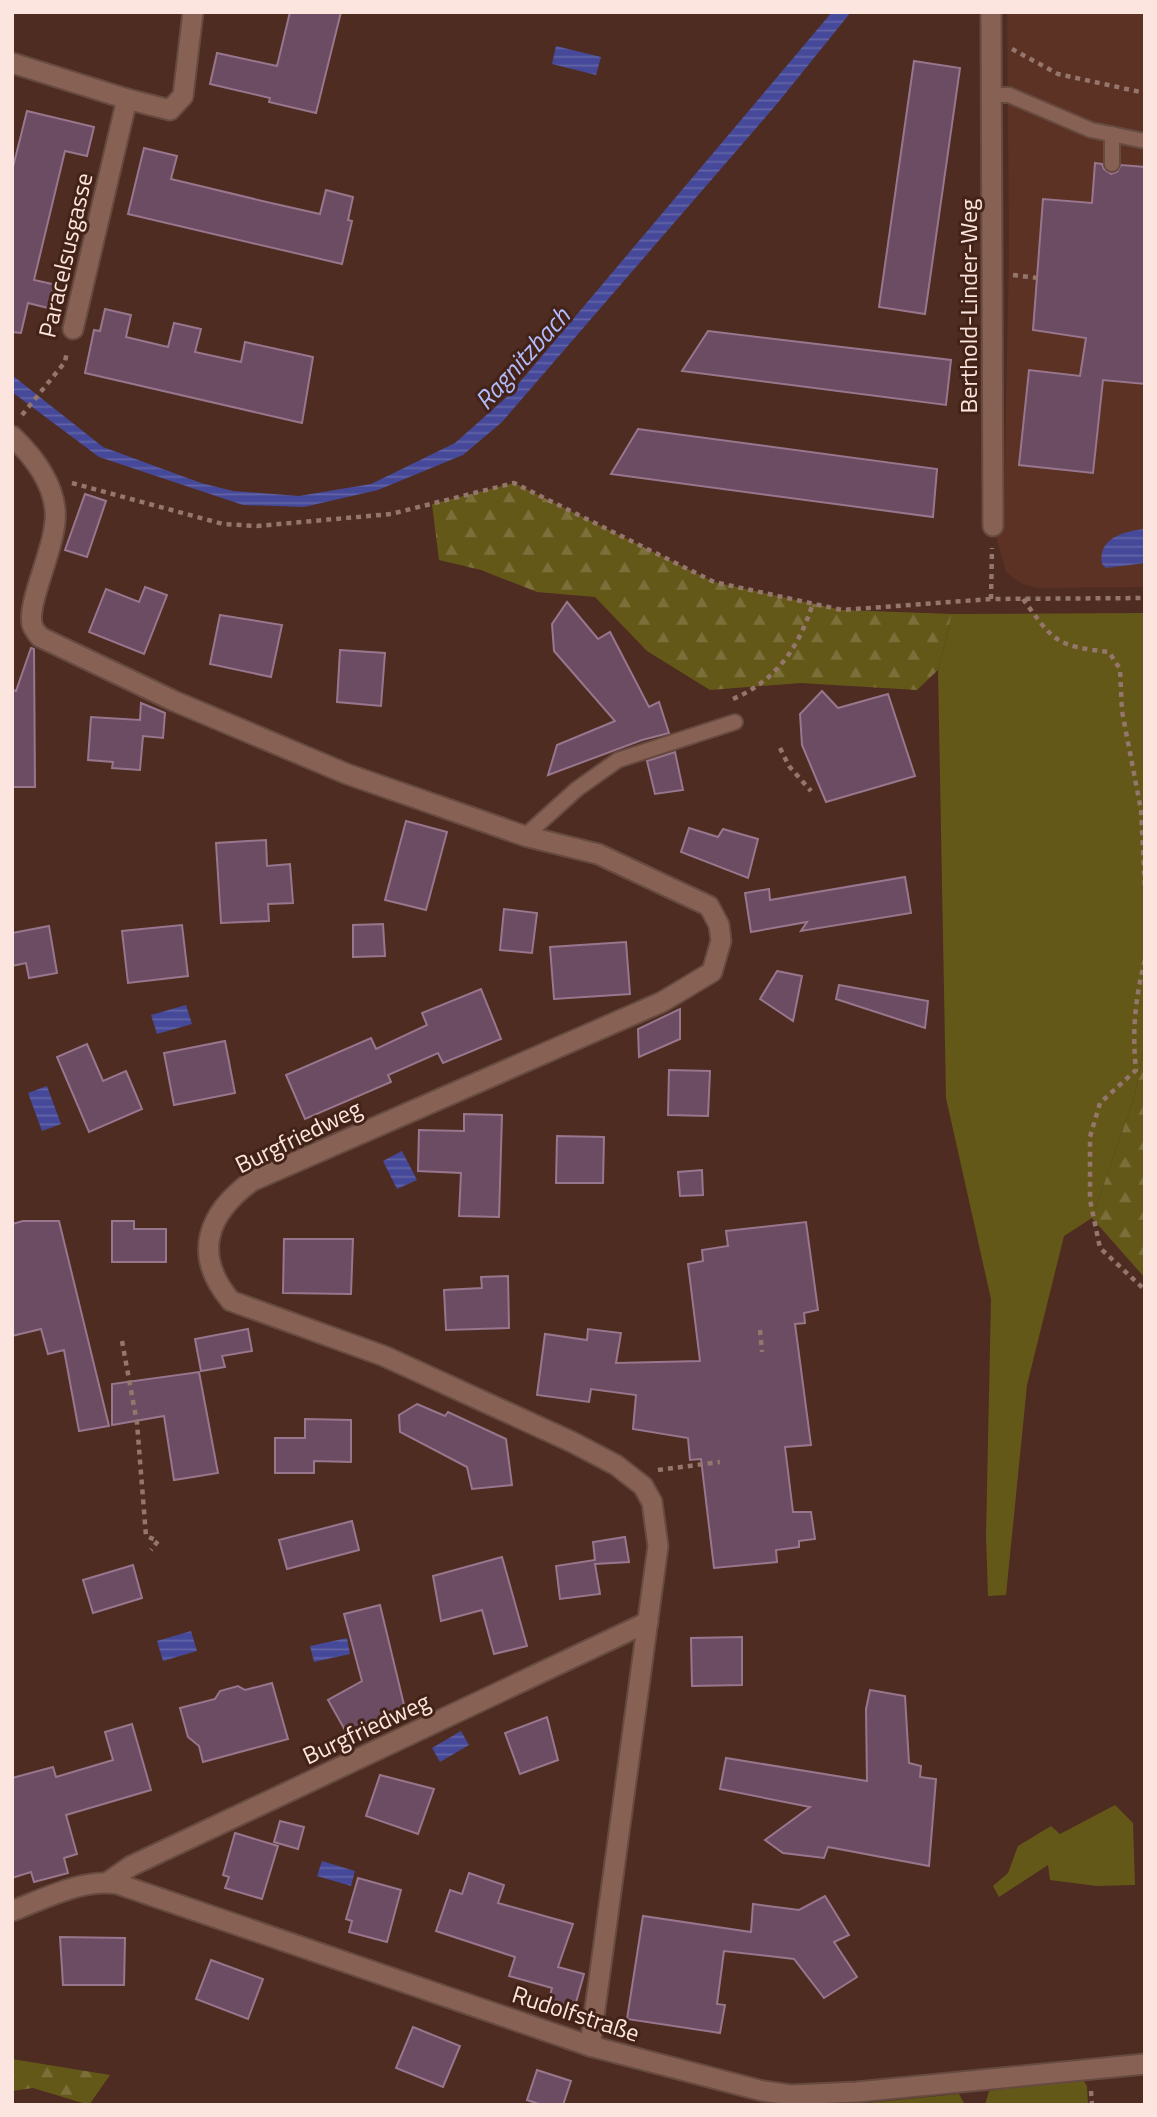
<svg xmlns="http://www.w3.org/2000/svg" width="1157" height="2117" font-family="'Titillium Web',sans-serif">
<defs>
<pattern id="forest-firs" width="22" height="20" patternUnits="userSpaceOnUse" patternTransform="scale(1.75)"><rect width="22" height="20" fill="#645819"/><path d="M5 1l3.5 6h-7zM16 11l3.5 6h-7z" fill="#7b703a"/></pattern>
<pattern id="water-rules" width="6" height="5" patternUnits="userSpaceOnUse" patternTransform="scale(1.75)"><rect width="6" height="5" fill="#464999"/><path d="M0 2.5h6" fill="none" stroke="#6263a7"/></pattern>
</defs>
<rect width="100%" height="100%" fill="#4e2c21"/>
<polygon fill="#5c3225" points="1007,12 1145,12 1145,587 1038,588 1022,584 1006,572 993,526 1004,517 1009,252"/>
<g fill="#645819">
<polygon points="1145,613 1145,1041 1135,1095 1092,1218 1064,1236 1027,1385 1006,1595 988,1596 986,1535 991,1299 946,1098 938,670 952,614"/>
<polygon points="1115,1805 1133,1823 1135,1885 1097,1886 1050,1880 1048,1865 999,1897 993,1886 1008,1873 1018,1846 1051,1826 1060,1834"/>
<polygon points="1083,2080 1087,2086 1088,2105 985,2105 989,2091"/>
<polygon points="959,2094 965,2105 846,2105"/>
</g>
<g fill="url(#forest-firs)">
<polygon points="514,483 714,582 842,610 952,614 938,670 917,690 801,683 710,690 647,651 595,597 537,592 481,570 439,560 432,504"/>
<polygon points="1145,1041 1145,1278 1092,1218 1135,1095"/>
<polygon points="12,2059 110,2075 89,2105 33,2088 12,2091"/>
</g>
<g fill="url(#water-rules)">
<polygon points="832,12 851,12 776,105 502,422 463,455 378,490 304,507 243,505 99,457 12,392 12,375 103,447 201,483 233,491 299,496 371,484 455,443 509,395"/>
<polygon points="556,46 601,57 596,75 552,64"/>
<path d="M1145,529V563L1106,568L1102,564C1097,538 1125,531 1145,529Z"/>
<polygon points="186,1005 192,1024 157,1034 151,1015"/>
<polygon points="47,1086 61,1124 42,1131 28,1093"/>
<polygon points="402,1151 417,1180 397,1189 383,1161"/>
<polygon points="191,1631 197,1651 163,1661 157,1641"/>
<polygon points="347,1638 350,1654 314,1662 310,1646"/>
<polygon points="461,1731 469,1745 440,1762 432,1748"/>
<polygon points="322,1861 355,1871 351,1886 317,1876"/>
</g>
<g fill="#6c4c62" stroke="#98768d" stroke-width="2">
<polygon points="290,12 341,12 316,113 269,102 270,98 210,84 217,53 277,66"/>
<polygon points="914,61 960,68 925,314 879,307"/>
<polygon points="27,111 94,127 87,156 65,151 34,280 57,285 52,309 28,303 21,333 12,332 12,171"/>
<polygon points="144,148 177,156 171,179 271,203 320,214 326,190 353,197 348,220 352,221 342,264 128,214"/>
<polygon points="1095,163 1102,164 1104,169 1111,174 1117,172 1121,165 1145,167 1145,384 1103,380 1093,473 1019,465 1029,370 1080,376 1086,338 1033,330 1043,199 1092,203"/>
<polygon points="105,309 131,315 126,337 168,347 174,323 201,329 195,352 241,362 245,342 313,357 302,423 85,373 94,330 100,331"/>
<polygon points="708,331 951,360 946,405 682,371"/>
<polygon points="638,429 937,469 933,517 611,474"/>
<polygon points="85,494 106,501 87,557 65,550"/>
<polygon points="145,587 167,595 144,654 89,632 106,589 139,602"/>
<polygon points="567,602 598,639 610,632 649,707 659,702 669,733 642,740 548,775 557,745 615,721 554,651 552,624"/>
<polygon points="220,615 282,625 271,677 210,664"/>
<polygon points="31,648 34,649 35,787 12,787 12,690 16,691"/>
<polygon points="340,650 385,653 381,706 337,702"/>
<polygon points="822,691 838,708 888,694 915,776 826,802 802,745 800,714"/>
<polygon points="141,703 165,713 163,738 143,736 140,770 112,768 113,762 88,760 91,717 140,720"/>
<polygon points="675,752 683,790 655,794 647,761"/>
<polygon points="406,821 447,832 426,910 385,900"/>
<polygon points="689,828 718,837 723,829 758,839 748,878 681,852"/>
<polygon points="266,840 267,866 290,864 293,903 268,904 269,921 221,923 216,843"/>
<polygon points="905,877 911,913 801,931 807,922 751,932 745,893 769,889 770,900"/>
<polygon points="504,909 537,913 532,953 500,950"/>
<polygon points="383,924 385,956 353,957 353,925"/>
<polygon points="182,925 188,976 128,983 122,931"/>
<polygon points="49,926 57,973 29,978 26,963 12,966 12,933"/>
<polygon points="626,942 630,994 554,999 550,947"/>
<polygon points="777,971 802,976 793,1021 760,999"/>
<polygon points="839,985 928,1001 925,1028 836,999"/>
<polygon points="481,989 501,1039 443,1063 438,1053 388,1075 391,1082 305,1119 286,1075 371,1038 376,1049 427,1025 422,1013"/>
<polygon points="680,1009 680,1039 639,1057 638,1029"/>
<polygon points="225,1041 235,1093 174,1105 164,1053"/>
<polygon points="87,1044 103,1081 126,1071 142,1109 89,1132 57,1057"/>
<polygon points="669,1070 710,1071 708,1116 668,1115"/>
<polygon points="464,1114 502,1115 499,1217 459,1216 461,1173 418,1171 419,1130 464,1131"/>
<polygon points="557,1136 604,1137 603,1183 556,1183"/>
<polygon points="702,1170 703,1195 680,1196 678,1172"/>
<polygon points="23,1221 59,1221 109,1426 79,1431 64,1350 48,1354 41,1329 12,1336 12,1224"/>
<polygon points="112,1221 134,1221 134,1229 166,1229 166,1262 112,1262"/>
<polygon points="806,1222 818,1310 804,1313 805,1323 795,1324 811,1445 785,1447 793,1512 811,1512 815,1539 799,1541 799,1547 776,1550 777,1562 714,1568 701,1459 690,1460 688,1438 633,1429 636,1395 591,1389 589,1402 537,1395 545,1334 587,1340 588,1329 621,1333 616,1363 700,1361 688,1264 703,1261 702,1250 728,1246 726,1231"/>
<polygon points="284,1239 353,1239 351,1294 283,1293"/>
<polygon points="508,1276 509,1328 446,1330 444,1290 482,1288 481,1277"/>
<polygon points="248,1329 252,1351 222,1356 225,1367 201,1371 195,1339"/>
<polygon points="199,1372 218,1473 174,1480 164,1416 112,1425 112,1384"/>
<polygon points="417,1404 445,1416 448,1412 506,1439 512,1485 472,1489 467,1467 400,1432 399,1415"/>
<polygon points="305,1419 351,1420 351,1462 314,1461 314,1473 275,1473 275,1438 305,1438"/>
<polygon points="352,1521 359,1550 287,1569 279,1540"/>
<polygon points="625,1537 629,1562 595,1564 600,1594 560,1599 556,1566 595,1560 593,1542"/>
<polygon points="502,1557 527,1646 494,1654 482,1610 441,1621 433,1576"/>
<polygon points="133,1565 142,1598 93,1613 83,1580"/>
<polygon points="380,1605 405,1709 350,1739 328,1700 362,1681 344,1614"/>
<polygon points="742,1637 742,1685 692,1686 691,1638"/>
<polygon points="272,1683 288,1739 203,1762 199,1746 188,1737 180,1708 215,1699 220,1691 238,1686 245,1690"/>
<polygon points="870,1690 905,1696 909,1763 921,1766 920,1777 936,1779 929,1866 828,1847 824,1858 783,1853 765,1840 810,1807 720,1789 726,1758 867,1781 866,1709"/>
<polygon points="547,1717 558,1760 520,1774 505,1733"/>
<polygon points="132,1724 151,1790 66,1815 77,1854 64,1858 68,1873 34,1882 31,1872 12,1878 12,1778 53,1767 56,1777 113,1760 105,1732"/>
<polygon points="380,1775 434,1789 418,1834 366,1816"/>
<polygon points="280,1821 304,1827 298,1849 274,1842"/>
<polygon points="235,1833 278,1846 262,1899 225,1888 229,1877 223,1875"/>
<polygon points="469,1873 504,1885 498,1903 573,1924 558,1967 584,1974 571,2020 545,2013 552,1988 509,1976 515,1957 436,1931 450,1890 462,1894"/>
<polygon points="358,1878 401,1890 387,1942 349,1932 352,1921 346,1919"/>
<polygon points="825,1896 849,1935 834,1942 857,1977 824,1998 794,1959 724,1951 717,2004 725,2005 720,2033 627,2019 643,1916 751,1932 753,1904 799,1910"/>
<polygon points="60,1937 125,1938 124,1985 63,1985"/>
<polygon points="211,1960 263,1979 248,2019 196,1999"/>
<polygon points="413,2027 460,2046 443,2087 396,2068"/>
<polygon points="537,2070 571,2081 563,2105 542,2105 527,2100"/>
</g>
<g fill="none" stroke-linecap="round" stroke-linejoin="round">
<defs>
<g id="service">
<polyline points="992,95 1009,95 1091,130 1145,141"/>
<polyline points="1112,164 1112,134"/>
<polyline points="525,836 577,789 618,760 735,722"/>
</g>
<g id="minor">
<polyline points="991,12 993,526"/>
<polyline points="12,63 127,99"/>
<polyline points="73,329 127,99 170,110 183,96 193,12"/>
<path d="M12,436C33,456 52,480 55,509C59,542 27,599 32,624C33,629 37,633 40,637L174,701L347,774L525,836L598,854L709,906L719,925L721,941L712,972L662,1002L252,1181C207,1214 192,1255 231,1301L384,1356L572,1442L616,1465L643,1486L652,1502L658,1546L590,2046"/>
<polyline points="108,1882 131,1866 648,1622"/>
<path d="M12,1911C44,1899 83,1878 118,1884L590,2046L763,2091L791,2095L857,2092L1145,2064"/>
</g>
</defs>
<use href="#service" stroke="#674a40" stroke-width="18"/>
<use href="#minor" stroke="#674a40" stroke-width="23"/>
<g stroke="#94766d" stroke-width="4.5" stroke-dasharray="5 5" stroke-linecap="butt">
<polyline points="1012,49 1058,74 1145,93"/>
<polyline points="1013,275 1038,278"/>
<polyline points="22,415 65,362 67,351"/>
<polyline points="72,483 223,524 257,526 391,514 514,483 714,582 842,610 991,599 1145,598"/>
<polyline points="991,599 992,548"/>
<path d="M1023,599C1054,642 1056,646 1109,652L1120,669L1122,711L1141,810L1145,889"/>
<path d="M733,699C777,680 799,647 813,603"/>
<polyline points="780,748 789,766 811,791"/>
<path d="M1145,960C1135,998 1132,1032 1136,1070L1100,1103L1090,1137V1200L1100,1248L1145,1290"/>
<polyline points="760,1330 762,1352"/>
<polyline points="122,1341 137,1423 146,1536 158,1541 151,1550"/>
<polyline points="658,1470 720,1462"/>
<polyline points="1091,2091 1092,2105"/>
</g>
<use href="#service" stroke="#886155" stroke-width="14"/>
<use href="#minor" stroke="#886155" stroke-width="19"/>
</g>
<g text-anchor="middle" dominant-baseline="central" stroke-width="6" stroke-linejoin="round" paint-order="stroke">
<g font-size="24" fill="#fce5de" stroke="#432217">
<text transform="translate(65 255) rotate(-77)">Paracelsusgasse</text>
<text transform="translate(968 306) rotate(-90)">Berthold-Linder-Weg</text>
<text transform="translate(298 1136) rotate(-26)">Burgfriedweg</text>
<text transform="translate(366 1728) rotate(-25)">Burgfriedweg</text>
<text transform="translate(576 2013) rotate(18)">Rudolfstraße</text>
</g>
<g font-size="26" font-style="italic" fill="#b2bbfe" stroke="#432217">
<text transform="translate(522 358) rotate(-48)">Ragnitzbach</text>
</g>
</g>
<rect width="1157" height="2117" fill="none" stroke="#fce5de" stroke-width="28"/>
</svg>
